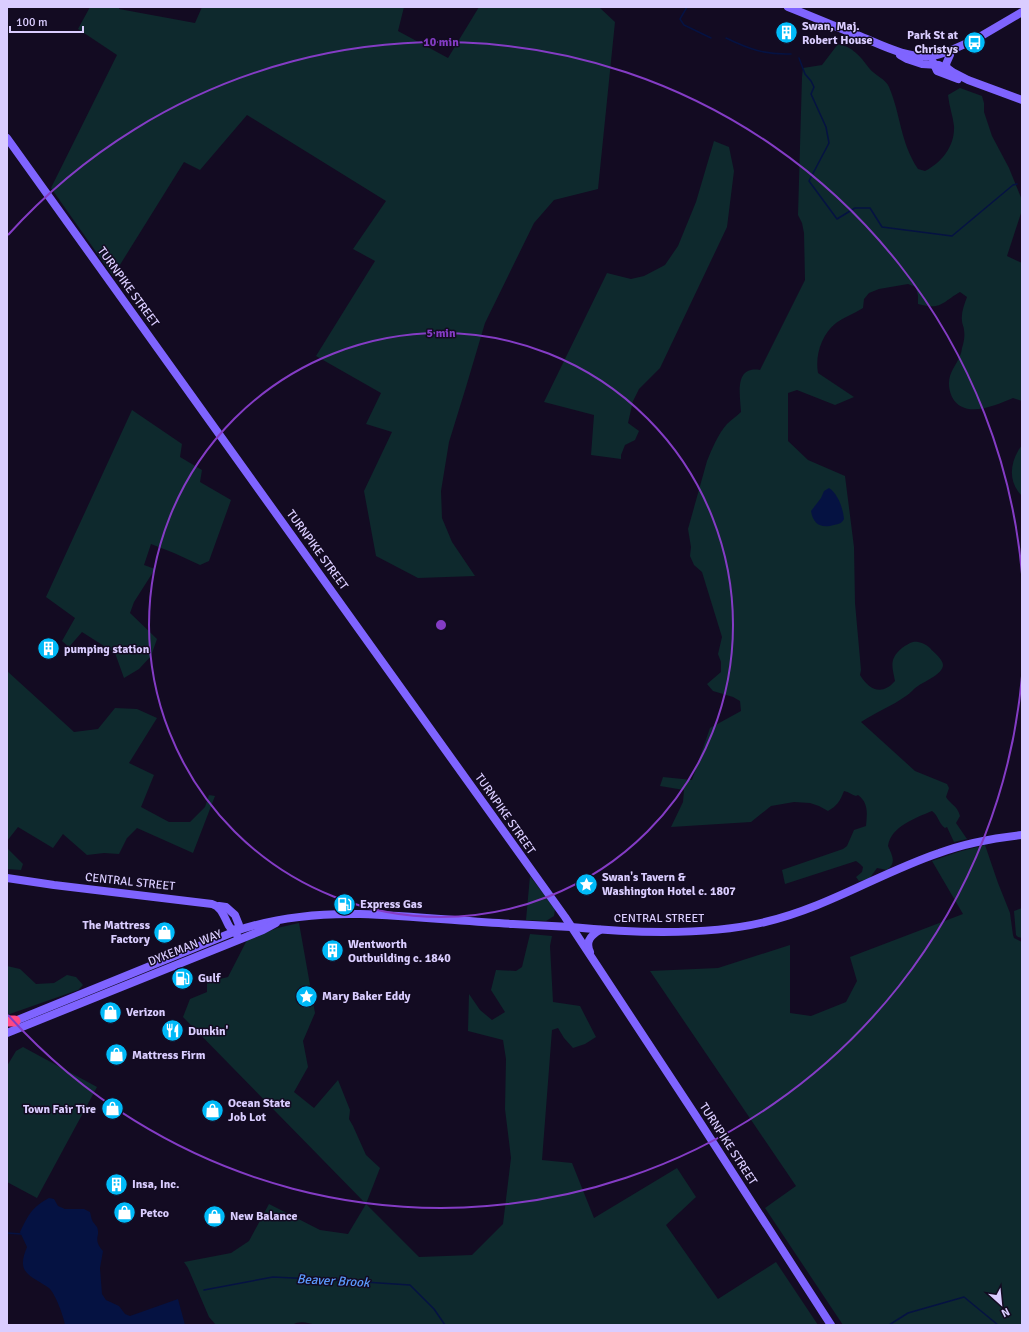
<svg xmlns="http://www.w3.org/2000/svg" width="1029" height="1332" font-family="Signika,sans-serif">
<rect width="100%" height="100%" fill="#130b22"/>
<g fill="#0e292d">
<polygon points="90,7 119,7 119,9 195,23 202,7 404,7 398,31 448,58 479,7 571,7 600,8 615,22 598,189 554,200 534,223 485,323 466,387 449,442 441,491 442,518 452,542 475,576 418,578 376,556 364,491 392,432 366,424 381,393 316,356 375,261 353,249 386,201 247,115 200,170 184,162 113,276 51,188 117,55 78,29"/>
<path d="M838,44C853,47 860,56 869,68C874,75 886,79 889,87C901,115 900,142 918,169L925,171C942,162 955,146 954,126C953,116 949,106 948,95L960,88L982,96L984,103V112L992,136L1009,168L1022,200V210L1007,256L1022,263V401L1013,398C996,405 964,420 952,397C949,390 948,383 950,376C953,366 961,359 962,348C964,342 965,336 964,330C964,327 962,324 962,321C961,313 964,305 967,297L960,292C941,303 942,310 918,304V296L916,287L908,284L879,289L869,293L864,299L863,308C854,314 844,317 836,323C821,335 815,356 818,373L854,397L835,405L797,390L788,393V441L808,460L845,476L854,547L855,603L861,670L860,675C869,690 882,696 895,681C892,666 889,659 902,648C905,646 909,643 913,642C918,641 926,644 930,648C933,652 943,659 943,665C943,674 925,681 918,686C914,688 911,693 906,696C892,706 876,712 861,722L915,771L947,784L949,788L946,797C951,805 957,805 960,816L956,823L967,839L954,842L947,827L945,828C939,824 938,815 932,811C916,818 891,826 888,846C892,855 897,863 887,870L877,868L869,879L859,881L856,877L862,872L863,867L860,864L856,861L785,884L782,870L843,849L847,846L854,830L866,826C867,814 869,803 858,795L856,796C852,795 849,792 844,791C840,801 837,806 828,811L819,806L810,803L794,802L771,806L751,822L671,827L683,802L684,790L660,786L663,777L692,780L710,728L741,711L740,701L733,697L713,691L707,684L721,672V662L718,654L722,637L702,572L694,565L690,556L691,547L688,529L707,461C712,449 718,434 727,424C731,420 737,416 741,412C740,394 734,366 760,370L805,280L804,233L802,223L798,215L802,77L803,68L822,65Z"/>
<polygon points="714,141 729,147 734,171 727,227 660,368 639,389 633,401 628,423 639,431 635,440 625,445 621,455 621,459 591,455 594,415 544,402 607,273 631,279 644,276 665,265 678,246 696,202"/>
<polygon points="132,410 182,444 180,457 202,470 200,482 231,500 209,561 200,565 174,553 151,544 144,565 155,569 134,602 130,613 157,639 151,656 139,669 124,678 115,653 82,632 69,647 62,641 75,618 46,597"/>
<path d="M1022,445V496C1007,481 1010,461 1022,445Z"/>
<polygon points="7,671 74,732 98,729 115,708 137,709 157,718 129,763 154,775 141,807 169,822 190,822 205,807 209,795 215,796 193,853 137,828 127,838 119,854 104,853 87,855 63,834 53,848 18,827 7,841"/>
<polygon points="985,845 998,883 1010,913 1013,935 1014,938 1022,942 1022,1325 843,1325 765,1208 796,1186 650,971 718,968 790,945 790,1013 811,1016 846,1002 857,981 850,957 963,914 932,861 958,852"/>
<polygon points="7,848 23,864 21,870 7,869"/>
<polygon points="530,876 555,909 554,916 546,921 526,920"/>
<polygon points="1022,908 1022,938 1018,937 1016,935 1014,911"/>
<path d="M299,923L315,1013L303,1041L308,1067L294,1092L314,1108L338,1080L350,1110L349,1119L353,1126L366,1155L380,1168L366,1204L419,1257L472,1255L503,1224L511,1158L505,1109L506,1059L503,1040L468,1031L469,994L480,1010L492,1020L505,1012L491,990L496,970L516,971L522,967L530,934L552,936L550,946L553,1002L580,1006L596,1037L585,1044L573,1048L564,1038L558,1028L552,1030L542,1160L572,1163L594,1218L677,1168L696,1197L666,1225L718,1299L776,1262L818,1325H316C308,1323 300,1320 292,1325H216L209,1317L188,1268L184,1262L231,1253L249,1241L269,1204L320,1230L348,1234L366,1204L183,1017L190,999L207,992V982L228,977L247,940L277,928Z"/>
<polygon points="7,966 20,969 36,984 54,983 67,975 76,977 83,985 78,990 7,1015"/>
<polygon points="23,1047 97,1087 37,1198 7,1182 7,1066 16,1051"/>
</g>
<g fill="#051242">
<path d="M829,488C838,494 843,508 844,519C842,523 839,524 834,525C821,529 813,524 811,511L821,498L824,491Z"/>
<path d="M49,1198L54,1199L58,1206L65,1209H84L90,1212C91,1215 91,1219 93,1222C93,1222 97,1227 97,1227C101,1237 92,1238 103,1251L100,1268L102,1294L106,1300L119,1306L125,1314L130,1316L178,1299L185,1325H65C64,1317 55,1293 49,1288C45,1285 41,1283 38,1281C21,1272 20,1264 27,1247L20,1232C29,1214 31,1208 49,1198Z"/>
</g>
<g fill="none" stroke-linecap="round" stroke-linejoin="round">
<g stroke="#051242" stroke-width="1.5">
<polyline points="687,7 680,19 684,25 711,38"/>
<path d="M726,38C749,49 765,55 791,54"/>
<polyline points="799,58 805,74 811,81 814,87 811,94 826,127 829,143 809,181 837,219 855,208 870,208 882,227 952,236 1013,185 1017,184"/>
<polyline points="7,1233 22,1234"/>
<polyline points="204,1290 273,1277 334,1280 410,1285 434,1309 445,1325"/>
<polyline points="889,1325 908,1313 964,1297 998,1325"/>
</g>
<g stroke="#7f64ff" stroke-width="8">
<path d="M788,7C811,16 834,26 857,35C880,44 906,59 933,56C948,53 962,45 976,39"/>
<polyline points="971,42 1022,12"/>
<polyline points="900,55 907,59 922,64 939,65 968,80 1022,100"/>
<polyline points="950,55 946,64 947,68 951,71"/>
<polyline points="933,62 937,71 958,79"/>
<polyline points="7,138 565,917 694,1113 831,1325"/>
<path d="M7,878L54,885L212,904C222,907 224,917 229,926C231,930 236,930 237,935"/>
<polyline points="219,906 226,907 235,915 239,925 236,931"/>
<path d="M590,952C585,941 591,935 600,930"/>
<path d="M15,1021L236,931C277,917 316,913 360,914C411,916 462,921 513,924C532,925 552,926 571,927C631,933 706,936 765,922C826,908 880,873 939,853C966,843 994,838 1022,835"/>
<polyline points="7,1033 263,930 276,923"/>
</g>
<polyline stroke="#ff4884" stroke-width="11" points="7,1021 15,1021"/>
</g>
<g fill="none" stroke="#843cc5" stroke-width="2">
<circle cx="441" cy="625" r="292"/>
<path d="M1022 676A583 583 0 0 1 8 1015M8 235A583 583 0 0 1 1022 574"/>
</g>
<defs>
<symbol id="building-disc" viewBox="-11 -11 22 22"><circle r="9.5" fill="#00baf8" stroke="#130b22"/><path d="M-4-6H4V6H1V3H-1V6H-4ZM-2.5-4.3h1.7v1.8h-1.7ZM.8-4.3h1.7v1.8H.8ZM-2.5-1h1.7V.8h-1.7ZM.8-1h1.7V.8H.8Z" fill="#fff"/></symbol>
<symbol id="bus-disc" viewBox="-11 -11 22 22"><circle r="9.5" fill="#00baf8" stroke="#130b22"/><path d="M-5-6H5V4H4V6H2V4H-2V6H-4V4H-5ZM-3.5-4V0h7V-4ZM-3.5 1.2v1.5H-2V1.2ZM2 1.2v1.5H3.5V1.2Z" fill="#fff"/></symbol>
<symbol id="sight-disc" viewBox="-11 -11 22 22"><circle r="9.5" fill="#00baf8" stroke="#130b22"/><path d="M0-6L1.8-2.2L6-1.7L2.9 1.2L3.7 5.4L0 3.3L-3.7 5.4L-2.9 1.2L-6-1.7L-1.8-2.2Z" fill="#fff"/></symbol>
<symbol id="fuel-disc" viewBox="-11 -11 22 22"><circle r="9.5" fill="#00baf8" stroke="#130b22"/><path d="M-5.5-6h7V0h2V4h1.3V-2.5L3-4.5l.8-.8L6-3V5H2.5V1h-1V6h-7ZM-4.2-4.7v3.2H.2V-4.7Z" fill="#fff"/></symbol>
<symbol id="shop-disc" viewBox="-11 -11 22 22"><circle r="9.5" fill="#00baf8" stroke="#130b22"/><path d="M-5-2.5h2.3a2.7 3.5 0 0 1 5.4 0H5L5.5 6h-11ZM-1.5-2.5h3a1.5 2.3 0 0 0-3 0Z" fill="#fff"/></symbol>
<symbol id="restaurant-disc" viewBox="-11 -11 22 22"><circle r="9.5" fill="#00baf8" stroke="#130b22"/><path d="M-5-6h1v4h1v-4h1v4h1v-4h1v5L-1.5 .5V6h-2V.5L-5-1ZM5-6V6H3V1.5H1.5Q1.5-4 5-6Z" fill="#fff"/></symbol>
</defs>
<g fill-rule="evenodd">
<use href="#building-disc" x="774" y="20" width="25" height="25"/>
<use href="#bus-disc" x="962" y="30" width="25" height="25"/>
<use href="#building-disc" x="36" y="636" width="25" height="25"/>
<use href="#sight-disc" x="574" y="872" width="25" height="25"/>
<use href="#fuel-disc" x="332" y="892" width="25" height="25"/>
<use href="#shop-disc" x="152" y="920" width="25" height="25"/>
<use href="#building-disc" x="320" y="938" width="25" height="25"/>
<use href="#fuel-disc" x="170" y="966" width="25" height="25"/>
<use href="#sight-disc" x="294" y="984" width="25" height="25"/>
<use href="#shop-disc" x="98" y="1000" width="25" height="25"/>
<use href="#restaurant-disc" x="160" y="1018" width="25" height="25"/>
<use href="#shop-disc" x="104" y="1042" width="25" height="25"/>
<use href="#shop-disc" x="100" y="1096" width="25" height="25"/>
<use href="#shop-disc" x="200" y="1098" width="25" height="25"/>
<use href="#building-disc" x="104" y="1172" width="25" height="25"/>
<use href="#shop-disc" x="112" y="1200" width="25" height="25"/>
<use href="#shop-disc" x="202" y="1204" width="25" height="25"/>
</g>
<g text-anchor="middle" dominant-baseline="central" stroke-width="3" stroke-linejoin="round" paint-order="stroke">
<g font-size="12" font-weight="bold" fill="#dacdff" stroke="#130b22" text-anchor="start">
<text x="802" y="26">Swan, Maj.<tspan x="802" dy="14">Robert House</tspan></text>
<text x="958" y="35" text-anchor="end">Park St at<tspan x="958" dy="14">Christys</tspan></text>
<text x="64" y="649">pumping station</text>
<text x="602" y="877">Swan's Tavern &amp;<tspan x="602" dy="14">Washington Hotel c. 1807</tspan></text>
<text x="360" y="904">Express Gas</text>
<text x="150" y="925" text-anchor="end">The Mattress<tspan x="150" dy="14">Factory</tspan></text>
<text x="348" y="944">Wentworth<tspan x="348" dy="14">Outbuilding c. 1840</tspan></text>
<text x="198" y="978">Gulf</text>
<text x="322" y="996">Mary Baker Eddy</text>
<text x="126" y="1012">Verizon</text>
<text x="188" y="1031">Dunkin'</text>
<text x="132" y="1055">Mattress Firm</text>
<text x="228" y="1103">Ocean State<tspan x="228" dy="14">Job Lot</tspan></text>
<text x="96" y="1109" text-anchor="end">Town Fair Tire</text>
<text x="132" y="1184">Insa, Inc.</text>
<text x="140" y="1213">Petco</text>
<text x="230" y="1216">New Balance</text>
</g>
<g font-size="12" fill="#dacdff" stroke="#130b22">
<text transform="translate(128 287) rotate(54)">TURNPIKE STREET</text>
<text transform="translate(317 550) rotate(54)">TURNPIKE STREET</text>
<text transform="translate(505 814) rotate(55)">TURNPIKE STREET</text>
<text transform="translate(130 882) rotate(6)">CENTRAL STREET</text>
<text x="659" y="918">CENTRAL STREET</text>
<text transform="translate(185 948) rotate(-22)">DYKEMAN WAY</text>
<text transform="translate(728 1144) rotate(57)">TURNPIKE STREET</text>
</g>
<g font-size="13" font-style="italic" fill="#5b9bff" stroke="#130b22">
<text transform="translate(333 1281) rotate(3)">Beaver Brook</text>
</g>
</g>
<circle cx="441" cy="625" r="6" fill="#843cc5" stroke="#130b22" stroke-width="2"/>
<g font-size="12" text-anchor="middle" font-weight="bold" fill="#843cc5" stroke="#130b22" stroke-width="3" stroke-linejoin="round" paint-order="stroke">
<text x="441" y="46">10 min</text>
<text x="441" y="337">5 min</text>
</g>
<rect width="1029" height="1332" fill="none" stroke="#dacdff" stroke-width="16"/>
<g transform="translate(1001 1304) rotate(153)" stroke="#130b22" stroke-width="3" paint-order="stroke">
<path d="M0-3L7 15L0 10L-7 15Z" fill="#dacdff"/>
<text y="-6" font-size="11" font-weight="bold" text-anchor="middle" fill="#dacdff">N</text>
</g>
<path d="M10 26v6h73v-6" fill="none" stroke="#dacdff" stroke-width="2"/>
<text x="16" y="26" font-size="12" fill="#dacdff" stroke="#130b22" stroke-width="3" paint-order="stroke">100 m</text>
</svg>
